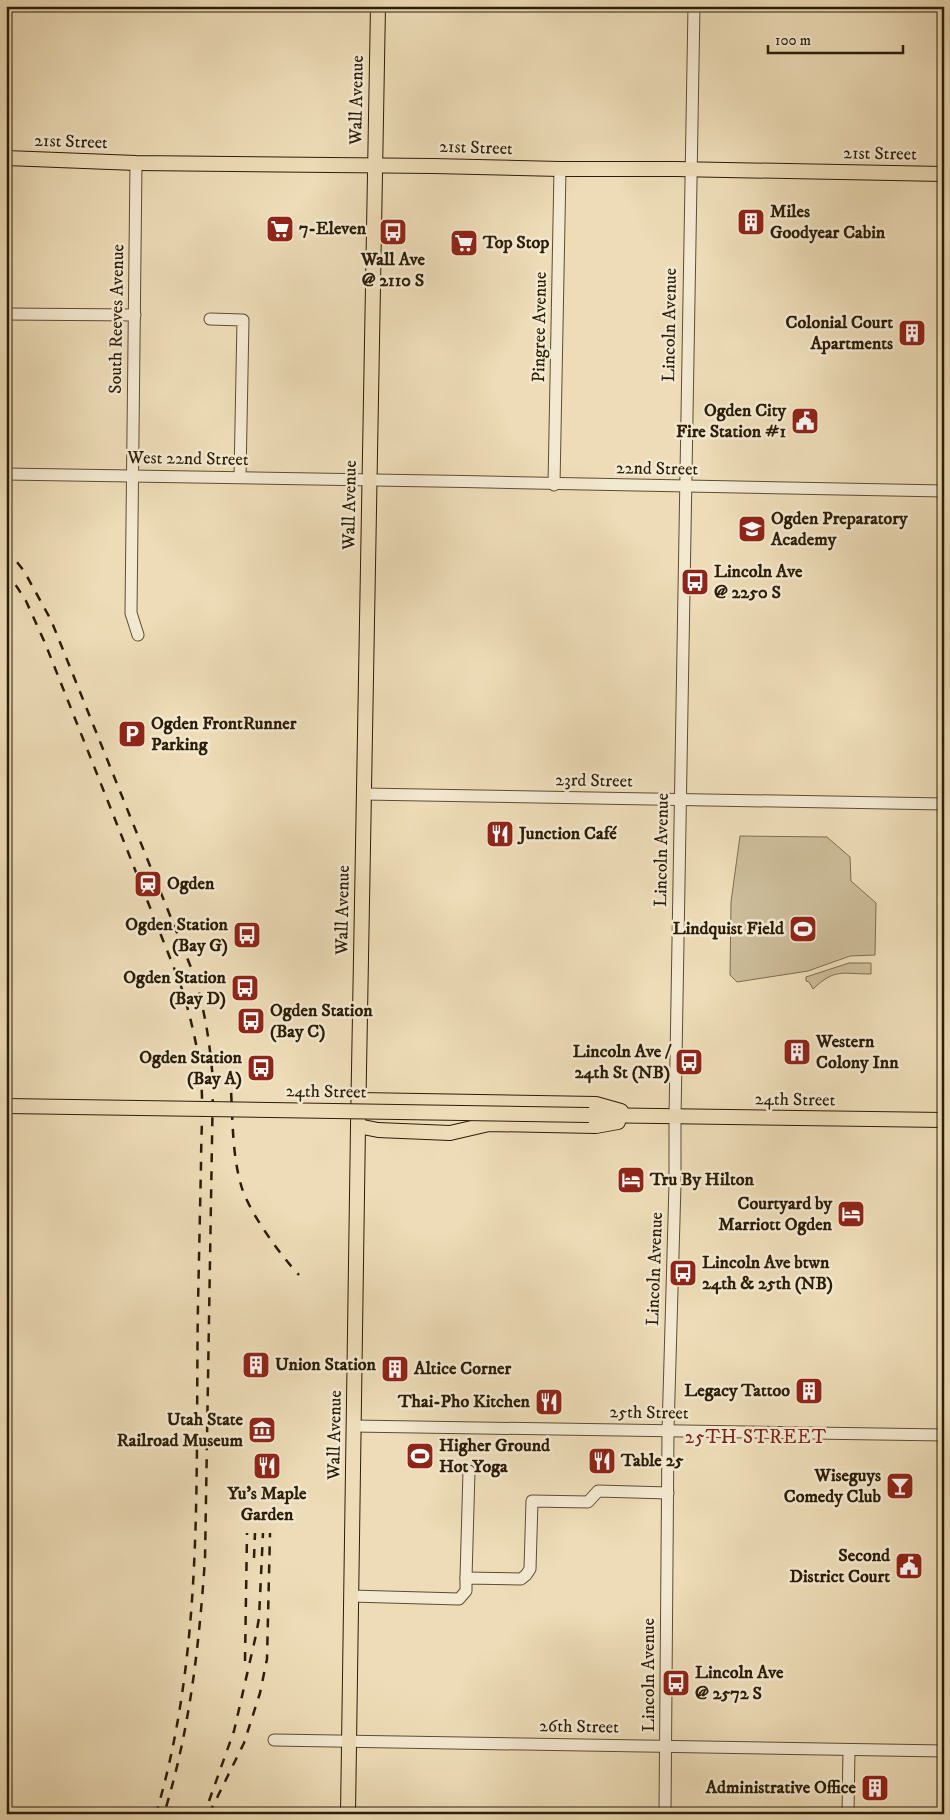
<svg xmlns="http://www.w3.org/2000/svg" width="950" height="1820" font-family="'IM FELL DW Pica',serif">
<rect width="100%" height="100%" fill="#eddcb7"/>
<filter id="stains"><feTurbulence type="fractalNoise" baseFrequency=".004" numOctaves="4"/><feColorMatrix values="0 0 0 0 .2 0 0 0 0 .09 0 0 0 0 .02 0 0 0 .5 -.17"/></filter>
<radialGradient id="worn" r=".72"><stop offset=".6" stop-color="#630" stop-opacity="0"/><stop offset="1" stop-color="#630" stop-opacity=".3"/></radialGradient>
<g fill="#ccbc99" stroke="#7c6c50">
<polygon points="740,836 827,837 850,857 851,881 876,903 875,955 850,956 808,971 737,982 730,975 731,902"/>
<path d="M849,963H871V974C842,974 835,968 813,989L809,982L806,981V977Z"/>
</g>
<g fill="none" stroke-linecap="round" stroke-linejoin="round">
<defs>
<g id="minor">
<polyline points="136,163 131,613 138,635"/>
<polyline points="6,314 135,315"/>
<polyline points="210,319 243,320 240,477"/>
<path d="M6,474C319,477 631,486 944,491"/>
<polyline points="554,485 560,169"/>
<polyline points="364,794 944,804"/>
<polyline points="354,1426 944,1435"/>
<polyline points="466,1578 469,1471"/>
<polyline points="351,1596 459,1599 466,1591 466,1578 521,1579 526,1575 530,1569 532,1501 588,1502 598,1491 668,1493"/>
<polyline points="274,1740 944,1751"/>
<polyline points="665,1814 668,1431 675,1184 675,1117 694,6"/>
<polyline points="848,1814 849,1750"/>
</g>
<g id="major">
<polyline points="6,158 136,163 433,166 560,169 675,169 944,174"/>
<polyline points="359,1100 596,1104 621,1111"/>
<polyline points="589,1115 944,1120"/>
<polyline points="358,1126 378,1130 450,1133 489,1124 596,1126 618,1122"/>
<polyline points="348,1814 358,1126 378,6"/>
</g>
</defs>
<use href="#minor" stroke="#5c4d33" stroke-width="13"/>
<use href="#major" stroke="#2b1d07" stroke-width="16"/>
<use href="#minor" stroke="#f3e8d0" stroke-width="11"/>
<use href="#major" stroke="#eddcb7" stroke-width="14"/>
<g stroke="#2b1d07" stroke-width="2.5" stroke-dasharray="9 9" stroke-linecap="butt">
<path d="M6,548L24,571L51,620L194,975C205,1011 210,1043 213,1081L205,1559C199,1646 190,1730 164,1814"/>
<path d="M6,570L26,601L45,643L180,983C189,1011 196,1039 200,1068C204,1100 201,1133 201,1165C200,1211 199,1258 198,1304C195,1474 205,1649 156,1814"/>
<path d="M230,1075C233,1111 231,1150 241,1185C248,1211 281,1256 299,1275"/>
<polyline points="254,1558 255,1533"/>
<polyline points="245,1661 247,1533"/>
<polyline points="209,1801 234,1731 256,1635 259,1618 263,1533"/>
<polyline points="209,1814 244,1743 260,1693 267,1659 270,1533"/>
</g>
<defs>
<polyline id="major-bridge" points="6,1106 589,1115"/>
</defs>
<use href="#major-bridge" stroke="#2b1d07" stroke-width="16" stroke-linecap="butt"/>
<use href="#major-bridge" stroke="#eddcb7" stroke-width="14"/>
</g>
<defs>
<symbol id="building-square" viewBox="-11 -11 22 22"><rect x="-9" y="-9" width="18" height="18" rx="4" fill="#8f2418" stroke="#f3e8d0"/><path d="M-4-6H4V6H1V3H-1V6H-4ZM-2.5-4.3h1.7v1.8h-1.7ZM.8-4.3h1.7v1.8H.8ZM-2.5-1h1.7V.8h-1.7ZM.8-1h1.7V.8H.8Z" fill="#fff"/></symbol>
<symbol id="supermarket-square" viewBox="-11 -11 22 22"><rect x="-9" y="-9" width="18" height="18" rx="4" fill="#8f2418" stroke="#f3e8d0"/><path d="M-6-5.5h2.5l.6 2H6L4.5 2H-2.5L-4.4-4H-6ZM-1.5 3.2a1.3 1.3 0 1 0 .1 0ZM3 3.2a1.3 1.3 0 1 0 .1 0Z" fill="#fff"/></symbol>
<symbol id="bus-square" viewBox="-11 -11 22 22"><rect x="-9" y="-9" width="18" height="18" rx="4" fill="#8f2418" stroke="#f3e8d0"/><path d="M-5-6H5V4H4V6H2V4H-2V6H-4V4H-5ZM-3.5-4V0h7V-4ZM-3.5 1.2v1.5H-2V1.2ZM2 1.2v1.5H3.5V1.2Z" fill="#fff"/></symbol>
<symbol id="civic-square" viewBox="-11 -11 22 22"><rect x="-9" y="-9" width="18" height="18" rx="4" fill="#8f2418" stroke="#f3e8d0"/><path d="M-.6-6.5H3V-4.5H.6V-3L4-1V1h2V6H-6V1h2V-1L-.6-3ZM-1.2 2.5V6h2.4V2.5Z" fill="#fff"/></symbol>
<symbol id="school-square" viewBox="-11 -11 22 22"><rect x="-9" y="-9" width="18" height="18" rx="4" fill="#8f2418" stroke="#f3e8d0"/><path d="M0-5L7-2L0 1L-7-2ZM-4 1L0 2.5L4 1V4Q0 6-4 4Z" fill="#fff"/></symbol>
<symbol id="parking-square" viewBox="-11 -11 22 22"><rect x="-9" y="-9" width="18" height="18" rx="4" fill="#8f2418" stroke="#f3e8d0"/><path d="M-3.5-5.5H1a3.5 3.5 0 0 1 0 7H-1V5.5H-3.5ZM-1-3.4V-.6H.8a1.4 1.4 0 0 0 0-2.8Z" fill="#fff"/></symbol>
<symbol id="restaurant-square" viewBox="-11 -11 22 22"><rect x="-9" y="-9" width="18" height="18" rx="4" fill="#8f2418" stroke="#f3e8d0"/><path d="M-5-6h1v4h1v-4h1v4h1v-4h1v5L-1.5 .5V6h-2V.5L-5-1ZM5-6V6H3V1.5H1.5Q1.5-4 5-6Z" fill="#fff"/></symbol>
<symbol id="station-square" viewBox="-11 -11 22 22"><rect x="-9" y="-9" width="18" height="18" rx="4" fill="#8f2418" stroke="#f3e8d0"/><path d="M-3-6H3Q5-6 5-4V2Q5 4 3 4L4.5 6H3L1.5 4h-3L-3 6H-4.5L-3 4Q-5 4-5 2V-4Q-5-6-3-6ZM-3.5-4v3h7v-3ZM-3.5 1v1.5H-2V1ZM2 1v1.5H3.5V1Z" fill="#fff"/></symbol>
<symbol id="stadium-square" viewBox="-11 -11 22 22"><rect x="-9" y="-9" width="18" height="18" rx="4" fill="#8f2418" stroke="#f3e8d0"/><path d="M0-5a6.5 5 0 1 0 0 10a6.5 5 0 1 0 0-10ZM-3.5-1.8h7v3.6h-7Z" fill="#fff"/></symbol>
<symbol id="hotel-square" viewBox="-11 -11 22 22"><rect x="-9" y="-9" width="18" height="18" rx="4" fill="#8f2418" stroke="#f3e8d0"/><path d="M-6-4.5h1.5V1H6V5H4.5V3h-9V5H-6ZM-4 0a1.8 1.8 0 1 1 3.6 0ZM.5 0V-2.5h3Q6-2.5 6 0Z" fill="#fff"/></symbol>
<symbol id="museum-square" viewBox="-11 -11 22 22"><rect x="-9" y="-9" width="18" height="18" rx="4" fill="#8f2418" stroke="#f3e8d0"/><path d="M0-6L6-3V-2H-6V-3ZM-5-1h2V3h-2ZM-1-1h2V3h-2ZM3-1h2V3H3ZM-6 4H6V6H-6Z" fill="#fff"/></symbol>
<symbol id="bar-square" viewBox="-11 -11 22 22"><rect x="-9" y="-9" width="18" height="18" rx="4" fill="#8f2418" stroke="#f3e8d0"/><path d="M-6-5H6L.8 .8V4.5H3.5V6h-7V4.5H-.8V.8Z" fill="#fff"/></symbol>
</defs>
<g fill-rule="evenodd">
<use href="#building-square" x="735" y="206" width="32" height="32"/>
<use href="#supermarket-square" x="264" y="213" width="32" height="32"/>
<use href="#bus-square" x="377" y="216" width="32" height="32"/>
<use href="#supermarket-square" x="448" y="227" width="32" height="32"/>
<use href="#building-square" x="896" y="317" width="32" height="32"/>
<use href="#civic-square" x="789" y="405" width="32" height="32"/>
<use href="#school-square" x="736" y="513" width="32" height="32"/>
<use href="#bus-square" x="679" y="566" width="32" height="32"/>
<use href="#parking-square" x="116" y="718" width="32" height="32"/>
<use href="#restaurant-square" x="484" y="818" width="32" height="32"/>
<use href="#station-square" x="132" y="868" width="32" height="32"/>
<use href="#stadium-square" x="787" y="913" width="32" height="32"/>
<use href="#bus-square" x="231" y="919" width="32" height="32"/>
<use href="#bus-square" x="229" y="972" width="32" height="32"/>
<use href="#bus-square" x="235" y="1005" width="32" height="32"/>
<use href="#building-square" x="781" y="1036" width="32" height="32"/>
<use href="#bus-square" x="673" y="1046" width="32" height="32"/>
<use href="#bus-square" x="245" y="1052" width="32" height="32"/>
<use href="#hotel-square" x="615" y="1164" width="32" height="32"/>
<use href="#hotel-square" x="835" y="1198" width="32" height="32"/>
<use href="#bus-square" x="667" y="1257" width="32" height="32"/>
<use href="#building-square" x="240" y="1349" width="32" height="32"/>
<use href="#building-square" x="379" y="1353" width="32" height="32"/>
<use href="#building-square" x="793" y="1375" width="32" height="32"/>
<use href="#restaurant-square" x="533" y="1386" width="32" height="32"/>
<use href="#museum-square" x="246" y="1414" width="32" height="32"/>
<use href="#stadium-square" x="404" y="1440" width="32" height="32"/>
<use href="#restaurant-square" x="586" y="1445" width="32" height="32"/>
<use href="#restaurant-square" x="251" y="1450" width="32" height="32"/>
<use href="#bar-square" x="884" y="1470" width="32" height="32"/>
<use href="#civic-square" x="893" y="1550" width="32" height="32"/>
<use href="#bus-square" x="660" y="1667" width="32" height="32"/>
<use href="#building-square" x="859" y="1772" width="32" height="32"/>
</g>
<g text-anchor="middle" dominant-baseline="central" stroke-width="5" stroke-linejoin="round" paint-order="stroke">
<g font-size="18" fill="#2b1d07" stroke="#f3e8d0">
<text transform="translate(357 100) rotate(-89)">Wall Avenue</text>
<text transform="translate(71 142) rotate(2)">21st Street</text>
<text transform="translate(476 148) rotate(2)">21st Street</text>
<text transform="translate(880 154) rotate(1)">21st Street</text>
<text transform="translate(117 319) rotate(-89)">South Reeves Avenue</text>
<text transform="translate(670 325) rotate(-89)">Lincoln Avenue</text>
<text transform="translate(540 327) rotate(-89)">Pingree Avenue</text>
<text transform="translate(188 459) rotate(1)">West 22nd Street</text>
<text transform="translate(657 469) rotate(1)">22nd Street</text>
<text transform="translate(350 505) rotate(-89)">Wall Avenue</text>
<text transform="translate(594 781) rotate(1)">23rd Street</text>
<text transform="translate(662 850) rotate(-89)">Lincoln Avenue</text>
<text transform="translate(343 910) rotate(-89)">Wall Avenue</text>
<text transform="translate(326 1092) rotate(1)">24th Street</text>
<text transform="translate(795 1100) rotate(1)">24th Street</text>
<text transform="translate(655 1269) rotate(-88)">Lincoln Avenue</text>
<text transform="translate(649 1413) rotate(1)">25th Street</text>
<text transform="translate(335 1435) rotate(-89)">Wall Avenue</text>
<text transform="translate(649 1675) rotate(-90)">Lincoln Avenue</text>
<text transform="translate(579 1727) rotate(1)">26th Street</text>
</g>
<g font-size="18" font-weight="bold" fill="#2b1d07" stroke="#f3e8d0" text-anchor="start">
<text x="770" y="212">Miles<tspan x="770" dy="21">Goodyear Cabin</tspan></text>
<text x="299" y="229">7-Eleven</text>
<text x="483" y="243">Top Stop</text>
<text x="393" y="260" text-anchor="middle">Wall Ave<tspan x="393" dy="21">@ 2110 S</tspan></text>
<text x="893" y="323" text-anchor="end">Colonial Court<tspan x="893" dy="21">Apartments</tspan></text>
<text x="786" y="411" text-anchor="end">Ogden City<tspan x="786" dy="21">Fire Station #1</tspan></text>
<text x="771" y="519">Ogden Preparatory<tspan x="771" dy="21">Academy</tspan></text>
<text x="714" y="572">Lincoln Ave<tspan x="714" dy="21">@ 2250 S</tspan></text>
<text x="151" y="724">Ogden FrontRunner<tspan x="151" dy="21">Parking</tspan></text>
<text x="519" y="834">Junction Café</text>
<text x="167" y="884">Ogden</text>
<text x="228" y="925" text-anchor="end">Ogden Station<tspan x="228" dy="21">(Bay G)</tspan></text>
<text x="784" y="929" text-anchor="end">Lindquist Field</text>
<text x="226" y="978" text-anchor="end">Ogden Station<tspan x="226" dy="21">(Bay D)</tspan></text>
<text x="270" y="1011">Ogden Station<tspan x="270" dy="21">(Bay C)</tspan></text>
<text x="816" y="1042">Western<tspan x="816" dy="21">Colony Inn</tspan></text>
<text x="670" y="1052" text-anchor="end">Lincoln Ave /<tspan x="670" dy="21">24th St (NB)</tspan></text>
<text x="242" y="1058" text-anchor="end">Ogden Station<tspan x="242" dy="21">(Bay A)</tspan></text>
<text x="650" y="1180">Tru By Hilton</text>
<text x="832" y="1204" text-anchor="end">Courtyard by<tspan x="832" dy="21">Marriott Ogden</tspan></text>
<text x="702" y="1263">Lincoln Ave btwn<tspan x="702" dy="21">24th &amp; 25th (NB)</tspan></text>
<text x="275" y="1365">Union Station</text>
<text x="414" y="1369">Altice Corner</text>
<text x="790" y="1391" text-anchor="end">Legacy Tattoo</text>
<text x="530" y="1402" text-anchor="end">Thai-Pho Kitchen</text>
<text x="243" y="1420" text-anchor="end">Utah State<tspan x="243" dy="21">Railroad Museum</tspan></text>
<text x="439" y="1446">Higher Ground<tspan x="439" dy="21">Hot Yoga</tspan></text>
<text x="621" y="1461">Table 25</text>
<text x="881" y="1476" text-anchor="end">Wiseguys<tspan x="881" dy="21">Comedy Club</tspan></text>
<text x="267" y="1494" text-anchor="middle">Yu’s Maple<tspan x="267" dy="21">Garden</tspan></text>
<text x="890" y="1556" text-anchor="end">Second<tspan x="890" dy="21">District Court</tspan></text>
<text x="695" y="1673">Lincoln Ave<tspan x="695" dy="21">@ 2572 S</tspan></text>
<text x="856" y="1788" text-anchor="end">Administrative Office</text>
</g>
<g font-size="19" letter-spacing="1" fill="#7a1f14" stroke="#f3e8d0">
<text x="756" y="1437">25TH STREET</text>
</g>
</g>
<rect width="950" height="1820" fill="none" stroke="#eddcb7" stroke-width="25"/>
<rect x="8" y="8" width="935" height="1805" fill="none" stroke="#2b1d07" stroke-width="2.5"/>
<rect x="12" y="12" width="925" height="1795" fill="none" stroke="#2b1d07"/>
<path d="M768 45v8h135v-8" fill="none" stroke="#2b1d07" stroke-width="2.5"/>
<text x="775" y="45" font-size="15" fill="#2b1d07" stroke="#f3e8d0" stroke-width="4" paint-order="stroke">100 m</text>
<rect width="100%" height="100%" filter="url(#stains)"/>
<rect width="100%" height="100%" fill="url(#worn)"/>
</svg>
